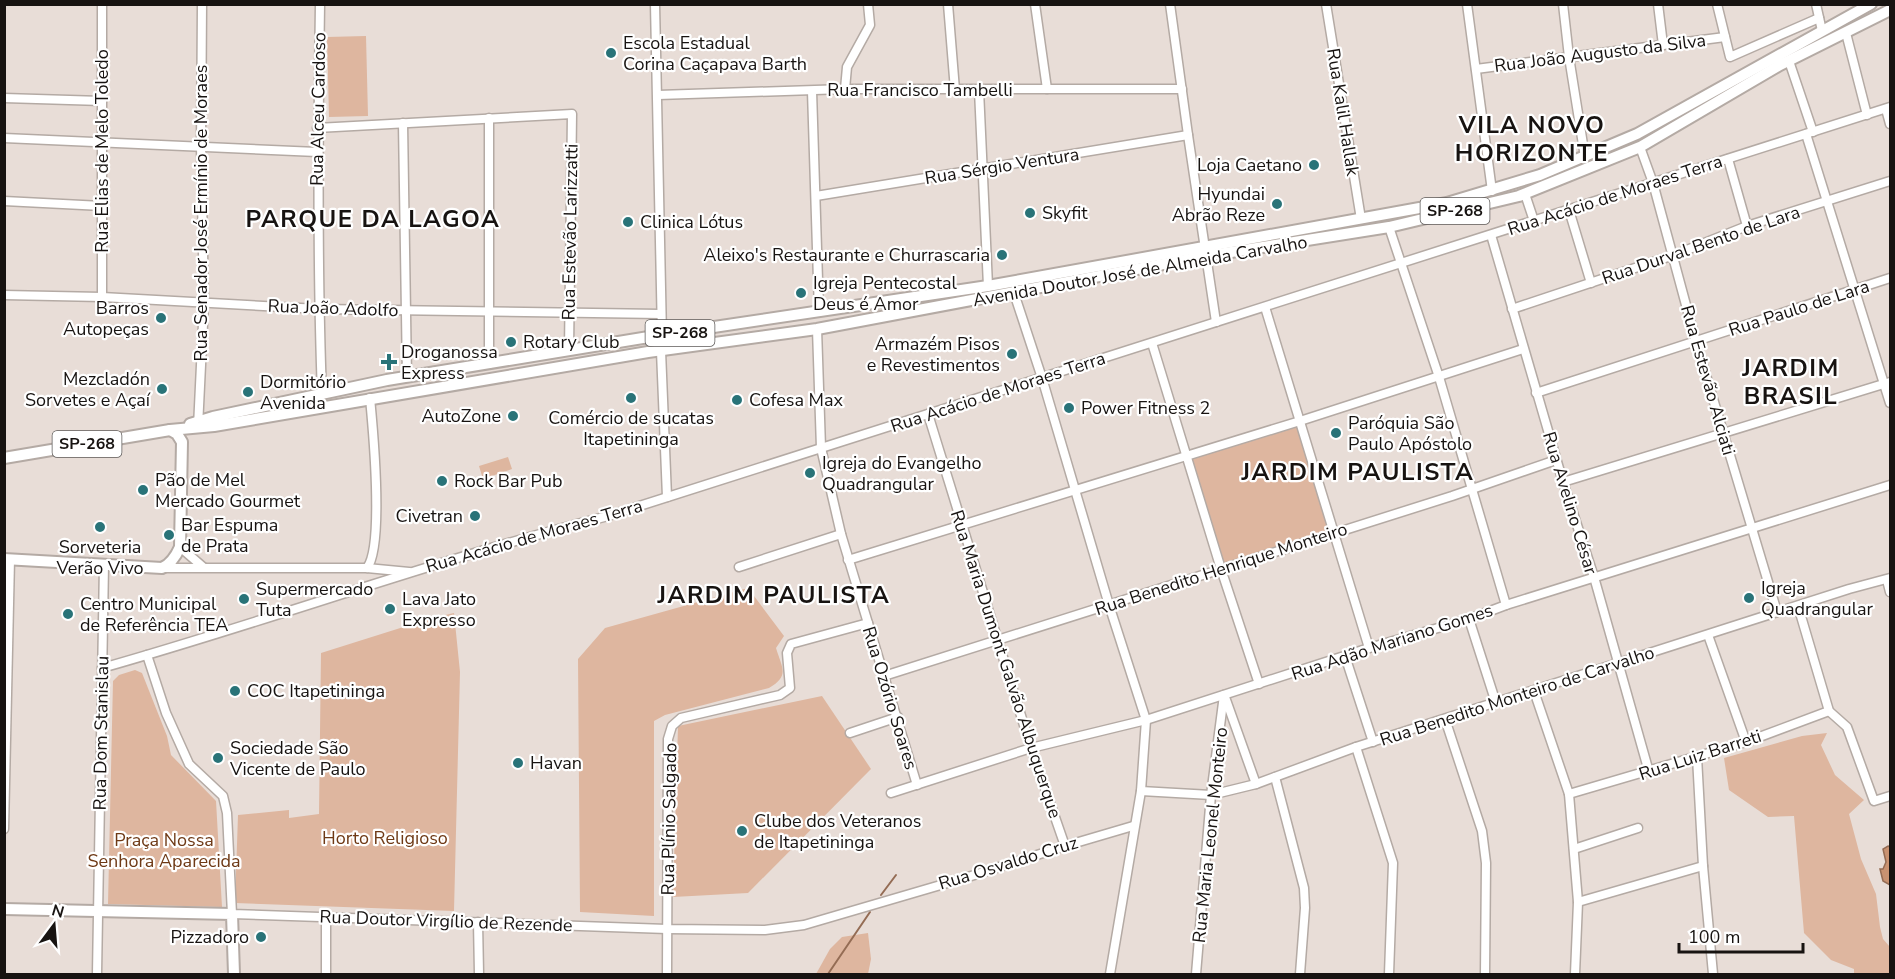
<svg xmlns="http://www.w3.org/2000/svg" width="1895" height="979" font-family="'Nunito Sans',sans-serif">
<rect width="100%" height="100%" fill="#e8ddd7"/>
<g fill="#deb69f">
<polygon points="366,36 368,116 329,117 327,37"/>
<polygon points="1298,427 1330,531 1224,564 1191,459"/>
<polygon points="508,457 512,469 483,479 479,466"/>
<path d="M748,588L784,636L776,648C782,668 790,676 769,688L665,715L654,721V916L580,912L578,659L605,628Z"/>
<polygon points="454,613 460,672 454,911 235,903 238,815 289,810 289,818 319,814 321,653 432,618"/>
<polygon points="135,670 142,673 167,736 171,755 216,801 222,907 108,904 113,681 119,675"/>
<polygon points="822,696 871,769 748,893 673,897 678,726"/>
<polygon points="1827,733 1821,745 1835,775 1864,800 1849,814 1861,859 1876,894 1880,927 1883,939 1890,947 1890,974 1854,974 1854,969 1831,960 1804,933 1794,816 1768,817 1729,790 1724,758 1802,736"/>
<polygon points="868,933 871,959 868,974 816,974 830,949 842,937"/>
</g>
<polygon fill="#c99271" stroke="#946c54" stroke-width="1.5" points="1888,846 1890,847 1890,885 1883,881 1880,869 1883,869 1886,862 1883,849"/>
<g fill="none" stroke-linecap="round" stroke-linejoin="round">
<g stroke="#946c54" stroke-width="2">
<polyline points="881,895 896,875"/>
<polyline points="828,974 870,912"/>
</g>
<defs>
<g id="minor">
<polyline points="102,4 102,297"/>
<path d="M320,4C318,134 317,264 322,394"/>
<polyline points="655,4 662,336 661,351 667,497"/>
<polyline points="948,4 955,90"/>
<polyline points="1035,4 1047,89"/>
<polyline points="1170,4 1188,135 1216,322"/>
<polyline points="1326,4 1361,219"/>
<polyline points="1467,4 1492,191"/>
<polyline points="1563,4 1569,57 1585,157"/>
<polyline points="1658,4 1663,45"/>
<polyline points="1717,4 1730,57 1819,18"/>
<polyline points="1816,4 1822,31"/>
<polyline points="1846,33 1867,115"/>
<polyline points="1789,61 1813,132"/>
<polyline points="1476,69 1725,37"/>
<polyline points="845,89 847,67 870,25 868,4"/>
<polyline points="979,90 988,286"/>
<polyline points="812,91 819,312"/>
<polyline points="658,95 845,89 1182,89"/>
<polyline points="4,98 102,101"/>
<polyline points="1886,109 1890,124"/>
<polyline points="489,118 489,364"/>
<polyline points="403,123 407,377"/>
<polyline points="317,128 572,114 569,350"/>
<polyline points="1806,134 1890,403"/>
<polyline points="4,138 317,152"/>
<polyline points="1640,147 1653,183 1696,342 1777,612"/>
<polyline points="1728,159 1747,226"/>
<polyline points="1525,194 1534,221"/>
<polyline points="816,196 1188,135"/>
<polyline points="4,201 102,206"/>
<polyline points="1569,210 1591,283"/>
<polyline points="1389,227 1439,377 1506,605"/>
<polyline points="1491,235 1563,482 1594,577 1649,772"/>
<polyline points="1014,293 1042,378 1109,605 1146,720 1141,791 1110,974"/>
<polyline points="4,295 102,297 319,309 661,314"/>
<polyline points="1265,307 1369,648"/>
<polyline points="1512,309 1674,255 1747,226 1890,181"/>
<polyline points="817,329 821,448 841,534 917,785"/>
<polyline points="1152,343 1221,569 1259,684"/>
<polyline points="1536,393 1890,278"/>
<polyline points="928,414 1031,748 1065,846"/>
<polyline points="198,427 204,303 201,147 202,4"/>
<polyline points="1563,482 1890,382"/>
<polyline points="180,547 203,567"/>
<polyline points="848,560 1300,421 1523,349"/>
<polyline points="739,567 841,534"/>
<polyline points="162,568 367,568 409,572"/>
<path d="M367,568C384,546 373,429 370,398"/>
<polyline points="1887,580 1890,592"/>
<polyline points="1798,606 1829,711 1847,727 1874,801 1890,796"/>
<polyline points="1469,619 1496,703"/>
<polyline points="1708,635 1746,742"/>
<polyline points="147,655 166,713 189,764 223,796 227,813 232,914 667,929 765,930 804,925 968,877 1065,846 1133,826"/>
<polyline points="1345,656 1373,742"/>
<path d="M102,668C272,620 437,559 608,516L1890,107"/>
<polyline points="884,676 1452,496 1556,460"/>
<polyline points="1534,691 1569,794 1578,902 1575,974"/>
<polyline points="1225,697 1256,784"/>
<polyline points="1445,719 1482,831 1486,863 1485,974"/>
<polyline points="850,733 898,717"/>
<polyline points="1356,747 1393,863 1389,974"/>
<polyline points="1697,757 1703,866 1713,974"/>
<polyline points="1275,777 1304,888 1305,908 1300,974"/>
<polyline points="1141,791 1211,795 1256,784 1356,747 1849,589 1890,578"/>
<polyline points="891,793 1031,748 1146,720 1369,648 1469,619 1506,605 1890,485"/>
<polyline points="1569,794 1746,742 1829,711"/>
<polyline points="4,829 10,559"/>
<polyline points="1574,849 1638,828"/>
<polyline points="1578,902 1703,866"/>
<polyline points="326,918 326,974"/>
<polyline points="478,922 479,974"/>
<polyline points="97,974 104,564"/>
<polyline points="667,974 668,739 672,726 681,718 780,695 790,688 787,653 791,644 868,623"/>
<polyline points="1196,974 1211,795 1224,695"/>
</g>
<g id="major">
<polyline points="190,424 213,417 387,380 667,334 988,286 1447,203 1540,175 1637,134 1871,4"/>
<polyline points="4,458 170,430 214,426 648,352 817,329 1206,256 1389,227 1519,196 1640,147 1780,65 1890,10"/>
<path d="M4,559L162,568C171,564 176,556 180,547L182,442L177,434L170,430"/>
<polyline points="4,909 232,914 234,974"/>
</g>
</defs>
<use href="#minor" stroke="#b4aaa4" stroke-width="11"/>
<use href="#major" stroke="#b4aaa4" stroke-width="14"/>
<use href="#minor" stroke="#fff" stroke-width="8"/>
<use href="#major" stroke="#fff" stroke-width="10"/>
</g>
<g fill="#297378" stroke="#fff" stroke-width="2">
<circle cx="611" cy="53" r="6"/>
<circle cx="1314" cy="165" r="6"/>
<circle cx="1277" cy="204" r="6"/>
<circle cx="1030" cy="213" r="6"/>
<circle cx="628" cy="222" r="6"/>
<circle cx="1002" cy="255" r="6"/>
<circle cx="801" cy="293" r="6"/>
<circle cx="161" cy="318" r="6"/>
<circle cx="511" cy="342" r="6"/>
<circle cx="1012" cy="354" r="6"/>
<path d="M386 353h6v6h6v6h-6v6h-6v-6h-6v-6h6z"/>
<circle cx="162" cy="389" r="6"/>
<circle cx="248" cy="392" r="6"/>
<circle cx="631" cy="398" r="6"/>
<circle cx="737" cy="400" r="6"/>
<circle cx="1069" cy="408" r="6"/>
<circle cx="513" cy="416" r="6"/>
<circle cx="1336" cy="433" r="6"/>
<circle cx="810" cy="473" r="6"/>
<circle cx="442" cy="481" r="6"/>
<circle cx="143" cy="490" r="6"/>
<circle cx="475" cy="516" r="6"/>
<circle cx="100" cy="527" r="6"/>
<circle cx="169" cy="535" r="6"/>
<circle cx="1749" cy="598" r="6"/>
<circle cx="244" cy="599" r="6"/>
<circle cx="390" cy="609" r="6"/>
<circle cx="68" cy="614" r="6"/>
<circle cx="235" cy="691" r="6"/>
<circle cx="218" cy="758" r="6"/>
<circle cx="518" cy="763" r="6"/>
<circle cx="742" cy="831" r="6"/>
<circle cx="261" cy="937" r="6"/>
</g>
<g text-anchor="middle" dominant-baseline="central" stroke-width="4.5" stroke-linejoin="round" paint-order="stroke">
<g fill="#fff" stroke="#5d5a58" stroke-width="1.5">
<rect x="1420.5" y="198" width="69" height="26" rx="4.5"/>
<rect x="645.5" y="320" width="69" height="26" rx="4.5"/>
<rect x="52.5" y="431" width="69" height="26" rx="4.5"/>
</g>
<g font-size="16" font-weight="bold" fill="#171311">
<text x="1455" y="211">SP-268</text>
<text x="680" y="333">SP-268</text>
<text x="87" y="444">SP-268</text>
</g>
<g font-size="18" fill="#171311" stroke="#fff" text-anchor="start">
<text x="623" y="43">Escola Estadual<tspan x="623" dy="21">Corina Caçapava Barth</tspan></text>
<text x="1302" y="165" text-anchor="end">Loja Caetano</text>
<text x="1265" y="194" text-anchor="end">Hyundai<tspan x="1265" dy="21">Abrão Reze</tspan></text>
<text x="1042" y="213">Skyfit</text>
<text x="640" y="222">Clinica Lótus</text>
<text x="990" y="255" text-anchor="end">Aleixo's Restaurante e Churrascaria</text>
<text x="813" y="283">Igreja Pentecostal<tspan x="813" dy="21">Deus é Amor</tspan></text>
<text x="149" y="308" text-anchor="end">Barros<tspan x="149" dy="21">Autopeças</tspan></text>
<text x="523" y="342">Rotary Club</text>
<text x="1000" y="344" text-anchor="end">Armazém Pisos<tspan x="1000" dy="21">e Revestimentos</tspan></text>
<text x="401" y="352">Droganossa<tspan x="401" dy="21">Express</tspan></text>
<text x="150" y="379" text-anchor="end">Mezcladón<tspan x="150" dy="21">Sorvetes e Açaí</tspan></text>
<text x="260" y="382">Dormitório<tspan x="260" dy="21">Avenida</tspan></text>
<text x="749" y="400">Cofesa Max</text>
<text x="1081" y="408">Power Fitness 2</text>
<text x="501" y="416" text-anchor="end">AutoZone</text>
<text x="631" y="418" text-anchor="middle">Comércio de sucatas<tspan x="631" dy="21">Itapetininga</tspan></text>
<text x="1348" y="423">Paróquia São<tspan x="1348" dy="21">Paulo Apóstolo</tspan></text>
<text x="822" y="463">Igreja do Evangelho<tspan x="822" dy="21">Quadrangular</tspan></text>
<text x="155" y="480">Pão de Mel<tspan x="155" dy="21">Mercado Gourmet</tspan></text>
<text x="454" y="481">Rock Bar Pub</text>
<text x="463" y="516" text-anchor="end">Civetran</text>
<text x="181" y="525">Bar Espuma<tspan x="181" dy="21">de Prata</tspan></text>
<text x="100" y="547" text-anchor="middle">Sorveteria<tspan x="100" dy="21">Verão Vivo</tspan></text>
<text x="1761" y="588">Igreja<tspan x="1761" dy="21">Quadrangular</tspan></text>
<text x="256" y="589">Supermercado<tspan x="256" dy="21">Tuta</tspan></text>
<text x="402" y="599">Lava Jato<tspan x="402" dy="21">Expresso</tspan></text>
<text x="80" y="604">Centro Municipal<tspan x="80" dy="21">de Referência TEA</tspan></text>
<text x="247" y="691">COC Itapetininga</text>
<text x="230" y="748">Sociedade São<tspan x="230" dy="21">Vicente de Paulo</tspan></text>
<text x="530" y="763">Havan</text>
<text x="754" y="821">Clube dos Veteranos<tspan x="754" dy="21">de Itapetininga</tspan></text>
<text x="249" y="937" text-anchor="end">Pizzadoro</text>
</g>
<g font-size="18" fill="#171311" stroke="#fff">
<text transform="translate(1600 53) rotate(-7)">Rua João Augusto da Silva</text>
<text x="920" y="90">Rua Francisco Tambelli</text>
<text transform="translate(318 109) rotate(-89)">Rua Alceu Cardoso</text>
<text transform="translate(1343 112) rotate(81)">Rua Kalil Hallak</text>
<text transform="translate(102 151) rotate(-90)">Rua Elias de Melo Toledo</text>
<text transform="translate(1002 166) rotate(-9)">Rua Sérgio Ventura</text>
<text transform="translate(1615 195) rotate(-18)">Rua Acácio de Moraes Terra</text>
<text transform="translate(201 213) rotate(-90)">Rua Senador José Ermínio de Moraes</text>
<text transform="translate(570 232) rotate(-89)">Rua Estevão Larizzatti</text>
<text transform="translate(1701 245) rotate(-19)">Rua Durval Bento de Lara</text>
<text transform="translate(1140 271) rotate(-10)">Avenida Doutor José de Almeida Carvalho</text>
<text transform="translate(333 308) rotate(2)">Rua João Adolfo</text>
<text transform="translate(1799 308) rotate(-18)">Rua Paulo de Lara</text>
<text transform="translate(1708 380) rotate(74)">Rua Estevão Alciati</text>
<text transform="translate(998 392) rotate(-18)">Rua Acácio de Moraes Terra</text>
<text transform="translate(1570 503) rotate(73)">Rua Avelino César</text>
<text transform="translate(534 536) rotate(-16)">Rua Acácio de Moraes Terra</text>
<text transform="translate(1221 569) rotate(-18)">Rua Benedito Henrique Monteiro</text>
<text transform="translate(1392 642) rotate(-18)">Rua Adão Mariano Gomes</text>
<text transform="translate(1006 664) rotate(72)">Rua Maria Dumont Galvão Albuquerque</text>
<text transform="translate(1517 696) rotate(-18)">Rua Benedito Monteiro de Carvalho</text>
<text transform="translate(890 698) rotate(73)">Rua Ozório Soares</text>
<text transform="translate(101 733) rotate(-89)">Rua Dom Stanislau</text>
<text transform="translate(1700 755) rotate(-18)">Rua Luiz Barreti</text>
<text transform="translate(669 819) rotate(-89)">Rua Plínio Salgado</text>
<text transform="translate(1210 835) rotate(-84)">Rua Maria Leonel Monteiro</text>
<text transform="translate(1008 863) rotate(-17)">Rua Osvaldo Cruz</text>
<text transform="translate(446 921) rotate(2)">Rua Doutor Virgílio de Rezende</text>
</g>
<g font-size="18" fill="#6e3915" stroke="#fff">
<text x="385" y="838">Horto Religioso</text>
<text x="164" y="840">Praça Nossa<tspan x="164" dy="21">Senhora Aparecida</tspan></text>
</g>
<g font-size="24" font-weight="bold" letter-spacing="1.5" fill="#171311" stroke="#fff">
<text x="1532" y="125">VILA NOVO<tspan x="1532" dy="28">HORIZONTE</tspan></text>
<text x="373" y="219">PARQUE DA LAGOA</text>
<text x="1791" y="368">JARDIM<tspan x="1791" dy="28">BRASIL</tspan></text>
<text x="1358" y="472">JARDIM PAULISTA</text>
<text x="774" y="595">JARDIM PAULISTA</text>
</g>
</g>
<rect width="1895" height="979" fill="none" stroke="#171311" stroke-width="12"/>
<g transform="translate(54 925) rotate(16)" stroke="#ffffff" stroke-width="4.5" paint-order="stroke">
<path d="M0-4.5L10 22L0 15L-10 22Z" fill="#171311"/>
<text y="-9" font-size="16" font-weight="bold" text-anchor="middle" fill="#171311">N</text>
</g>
<path d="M1679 943v9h124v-9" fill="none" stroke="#171311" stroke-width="3"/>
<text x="1688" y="943" font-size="18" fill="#171311" stroke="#ffffff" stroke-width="4.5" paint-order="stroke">100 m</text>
</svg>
